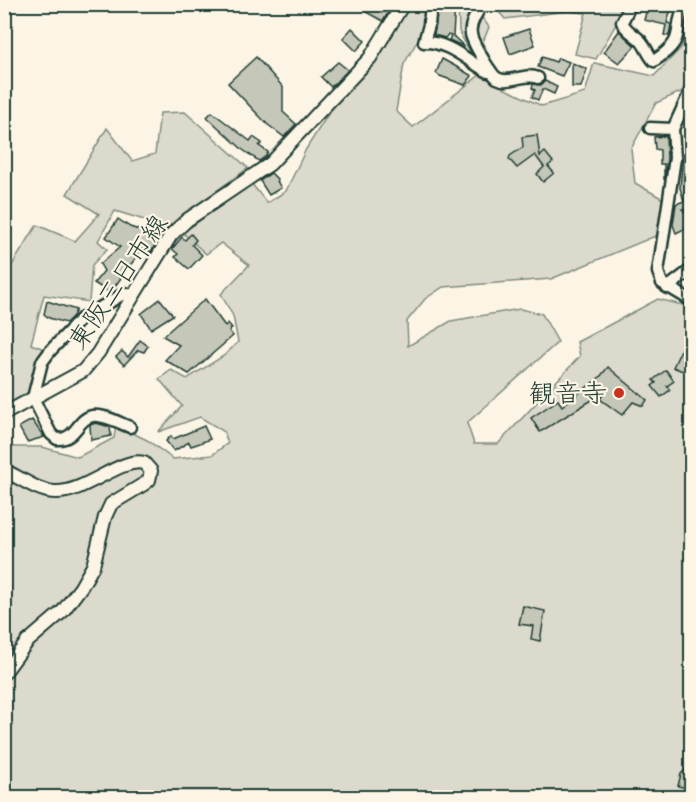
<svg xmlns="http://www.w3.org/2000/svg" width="696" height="802" font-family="Caveat,'Klee One',sans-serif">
<rect width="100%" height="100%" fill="#fcf5e5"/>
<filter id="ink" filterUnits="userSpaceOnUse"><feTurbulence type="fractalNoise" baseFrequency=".0167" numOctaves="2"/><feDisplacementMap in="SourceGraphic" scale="12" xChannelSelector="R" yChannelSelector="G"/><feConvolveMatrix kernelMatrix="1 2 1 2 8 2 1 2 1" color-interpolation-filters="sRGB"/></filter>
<g filter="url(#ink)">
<g fill="#dcdacc" stroke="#7e8c80" stroke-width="1.5">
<polygon points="409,5 428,5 423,31 404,64 396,111 413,127 481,74 459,31 458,5 473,5 489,27 483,42 503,88 542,106 585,93 594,63 654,76 682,47 688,16 669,5 691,5 691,66 685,90 656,103 631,149 635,183 663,199 658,235 551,279 443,287 425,299 407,321 408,346 451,321 520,309 542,314 558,342 467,423 474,444 498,444 580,356 577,342 658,299 691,307 691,797 5,798 5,447 42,447 78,457 114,438 116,425 147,440 173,459 212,455 228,443 223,431 200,417 158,432 182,406 159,379 171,370 187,379 225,355 238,342 233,316 221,294 249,265 221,243 206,254 183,233 251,183 267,203 286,191 306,149 337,100"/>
<polygon points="493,5 627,5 596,59 575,54 586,13 567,11 505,19"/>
<polygon points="185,112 248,168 167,227 115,211 98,241 107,249 92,265 89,302 44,295 31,344 47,350 36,363 29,395 5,408 4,278 37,225 75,241 99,214 67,194 107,128 132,161 155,154 160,113"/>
</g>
<g fill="#c5c7b9" stroke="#1f3d34" stroke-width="1.5">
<polygon points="370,4 380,4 390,10 383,21 366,12"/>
<polygon points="442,4 455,4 453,36 465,47 449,40 451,36 448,35 445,38 434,35 438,9 441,9"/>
<polygon points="648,5 665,7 670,12 667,23 671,24 669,36 664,35 666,25 644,20"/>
<polygon points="352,28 365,41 356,51 343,38"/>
<polygon points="529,29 535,45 510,54 504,37"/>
<polygon points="619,31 635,46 619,63 604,52"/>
<polygon points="256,57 283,87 283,112 296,124 284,137 267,124 228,83"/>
<polygon points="542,57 556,62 558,58 569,62 562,76 538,67"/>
<polygon points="442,59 455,66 472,76 465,85 440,76 436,73"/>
<polygon points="338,62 348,70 331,87 321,77"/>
<polygon points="572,63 587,69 581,87 572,87"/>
<polygon points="545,81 557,87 554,94 543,89 538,100 532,97 535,90 532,88 533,84 541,85"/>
<polygon points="212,112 250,141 253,137 262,143 259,146 268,152 266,156 259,161 243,150 207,117"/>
<polygon points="537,135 540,156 545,152 553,162 548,166 554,173 543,182 537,174 544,167 535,155 517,168 509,159 510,156 523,147 522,137"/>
<polygon points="666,136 667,158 664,180 664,164 660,164 660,150 655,149 654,137"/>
<polygon points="683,157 692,160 692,189 688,189 692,208 682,209 692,219 692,241 689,241 686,228 676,233 673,225 676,204 684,201 680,188"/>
<polygon points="271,173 278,180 277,181 281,188 269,195 260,181"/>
<polygon points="118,219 130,227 151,234 149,237 157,241 151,252 143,248 132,263 118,276 121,278 110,293 94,283 104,271 100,264 120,247 106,237"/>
<polygon points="191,234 196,240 192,245 202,255 189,269 175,257 178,254 172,249 182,237 185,240"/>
<polygon points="160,299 173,315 151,329 141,314"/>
<polygon points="205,299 225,326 228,323 232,328 229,331 233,336 189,374 165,360 179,345 163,336"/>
<polygon points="47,301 76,310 73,316 66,323 49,318 44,314"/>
<polygon points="686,339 692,342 690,374 673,367"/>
<polygon points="140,340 148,346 144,352 138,350 124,365 116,357 122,351 128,357"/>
<polygon points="608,367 647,400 643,406 633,402 622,415 600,399 605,392 540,432 531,418 558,400 562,406 600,377"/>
<polygon points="666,370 674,381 667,386 670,390 661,397 652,386 656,383 653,380"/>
<polygon points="32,420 44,437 27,442 19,427"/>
<polygon points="96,423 110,427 111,436 91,440 90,425"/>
<polygon points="204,426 210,439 200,443 191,446 189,442 174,451 166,441 171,436 173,439"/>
<polygon points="523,606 545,611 540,641 531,639 533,626 519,624"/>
<polygon points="692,763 692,789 678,786 681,774"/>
</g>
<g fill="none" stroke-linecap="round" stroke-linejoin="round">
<defs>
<g id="minor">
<path d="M431,4L429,25L424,42C447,41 468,61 488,72L490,70"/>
<path d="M483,4C477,12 469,24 471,34C472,42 491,74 497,78C510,85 523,72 538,78"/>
<path d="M631,4L622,22C626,31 634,34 640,40C646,46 648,55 654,61C690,37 670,32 686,4"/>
<polyline points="692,87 673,129 675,158 658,272 662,283 692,301"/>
<polyline points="650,128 673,129"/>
<polyline points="667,288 692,269"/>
<path d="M130,427C119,423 104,414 92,416C77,419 76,440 57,439L51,434L33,398L42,362L51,350L81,319L125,293L133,296"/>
</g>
<g id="major">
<polyline points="4,414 83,371 98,353 171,235 187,220 270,164 370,58 403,4"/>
<path d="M4,470C20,478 39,492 56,492C85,493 121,457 144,463L151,471L149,480L144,484L111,504L105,517L93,566L81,587L63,611L27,642L4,673"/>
</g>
</defs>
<use href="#minor" stroke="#1f3d34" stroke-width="15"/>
<use href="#major" stroke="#1f3d34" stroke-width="16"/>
<use href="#minor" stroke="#fcf5e5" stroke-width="10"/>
<use href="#major" stroke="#fcf5e5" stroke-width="12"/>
</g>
</g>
<circle fill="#c8321e" stroke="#fcf5e5" stroke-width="2" cx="619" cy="393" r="6"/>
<g text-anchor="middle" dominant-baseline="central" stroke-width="4.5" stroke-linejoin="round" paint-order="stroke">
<g font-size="26" fill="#1f3d34" stroke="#fcf5e5">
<text transform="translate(118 282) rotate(-56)">東阪三日市線</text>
</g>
<g font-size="26" fill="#1f3d34" stroke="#fcf5e5" text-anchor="end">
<text x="607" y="393">観音寺</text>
</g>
</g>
<rect width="696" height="802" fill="none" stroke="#fcf5e5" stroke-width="24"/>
<rect x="12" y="12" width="672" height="778" fill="none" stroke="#1f3d34" stroke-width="2" filter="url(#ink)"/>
</svg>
